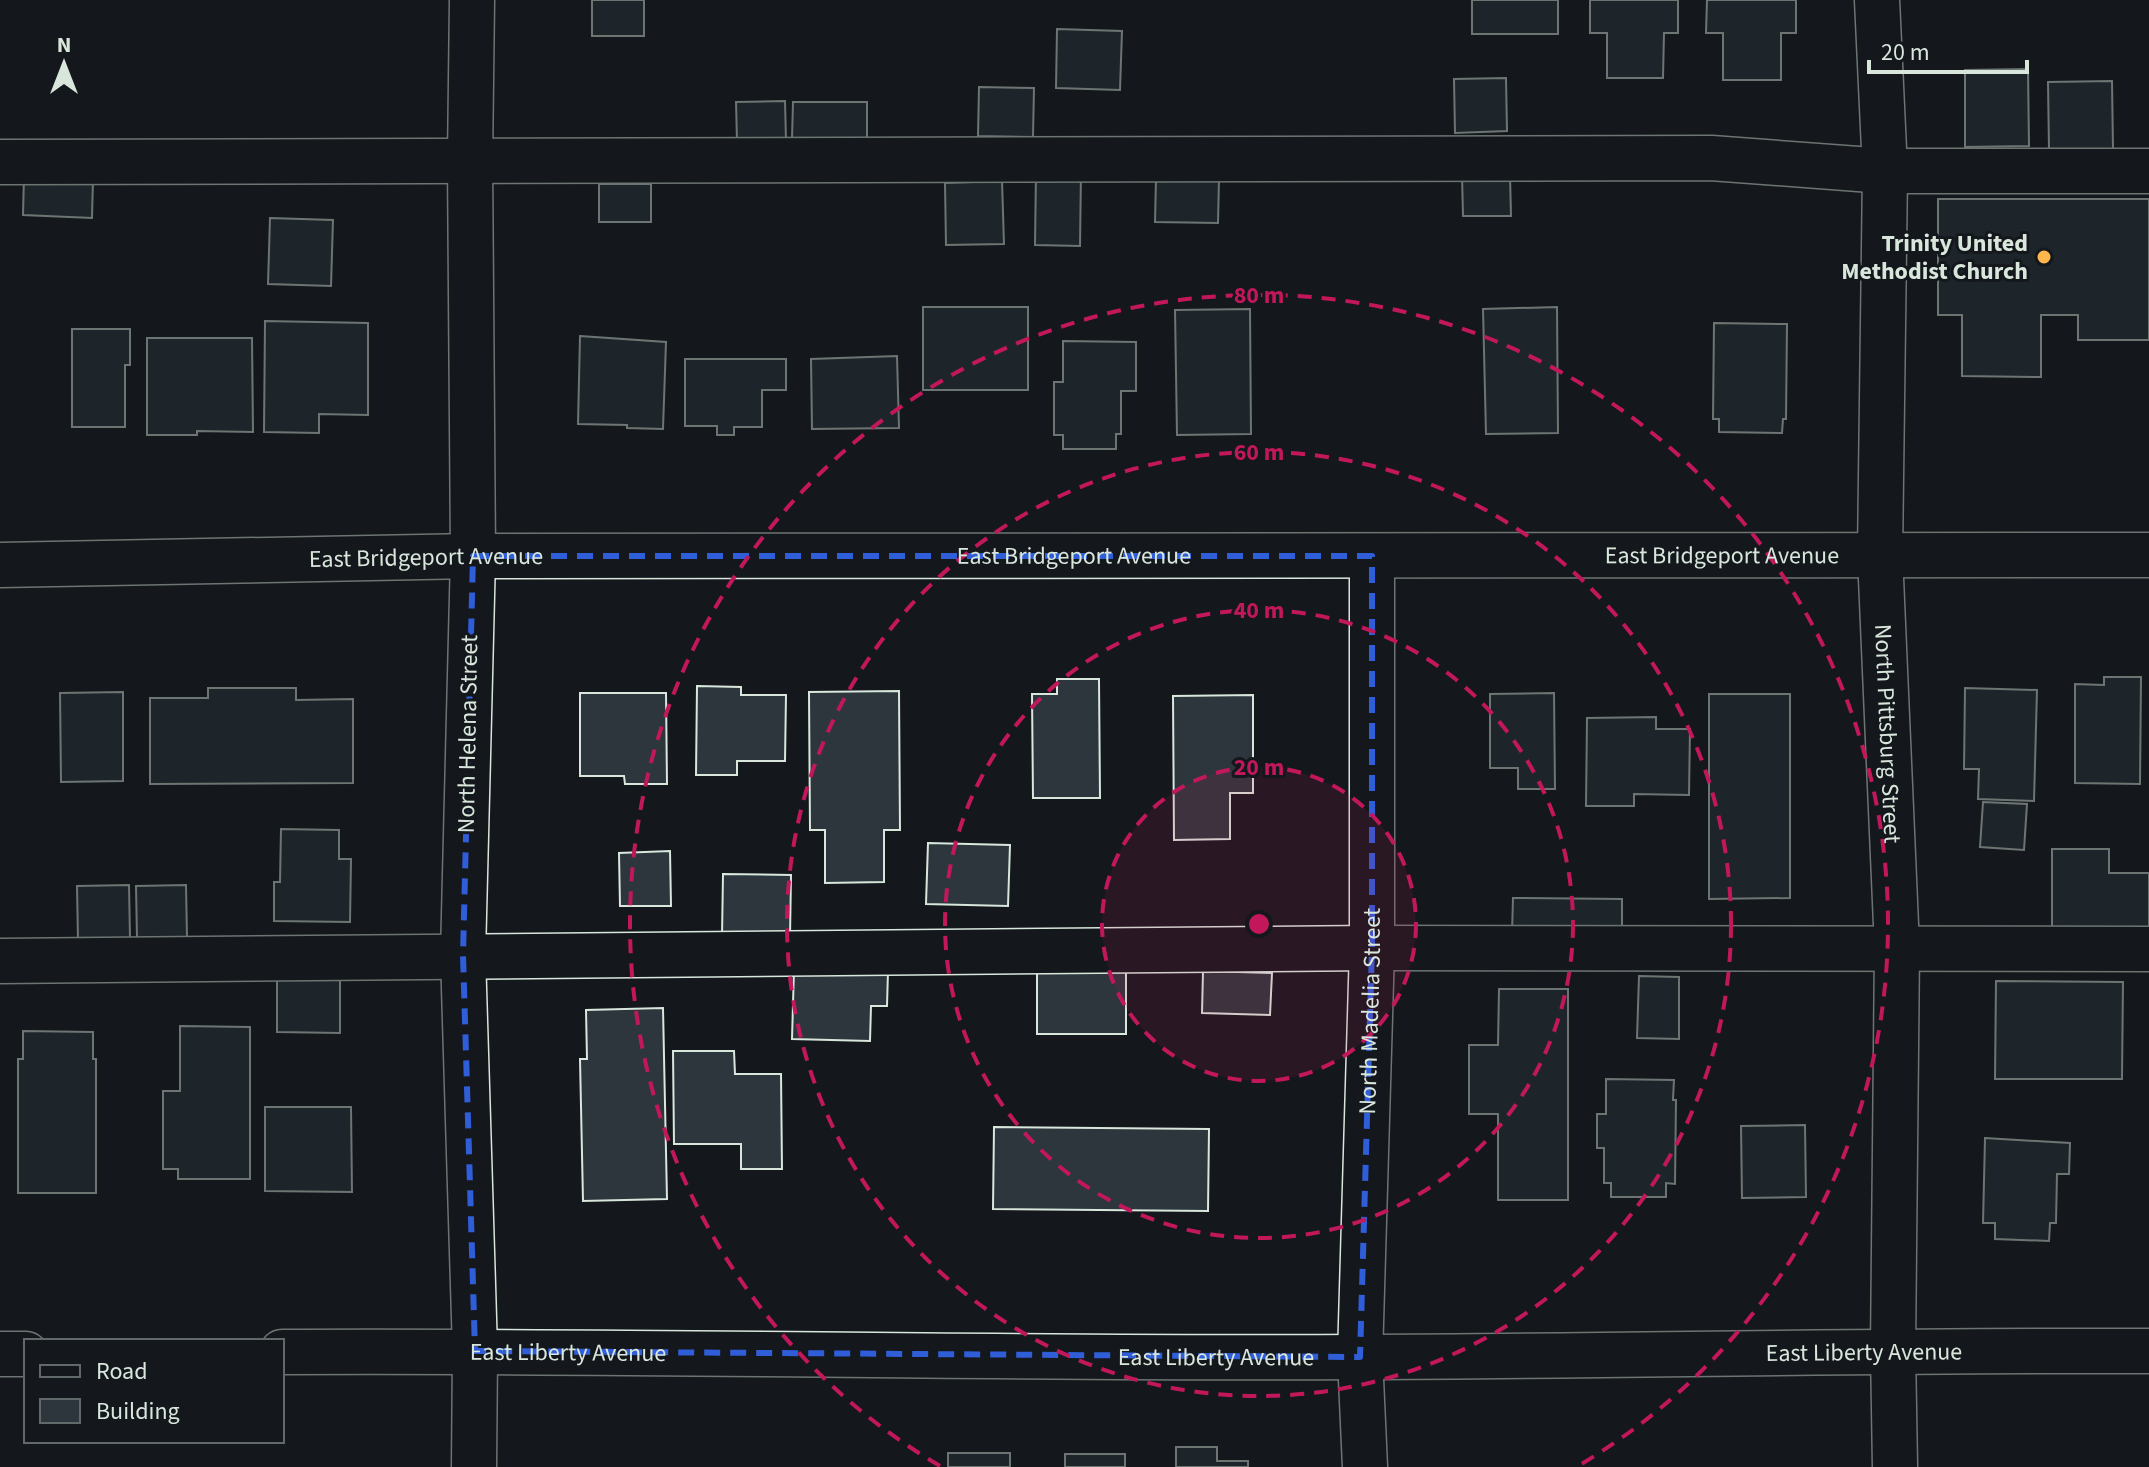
<svg xmlns="http://www.w3.org/2000/svg" width="2149" height="1467" font-family="'Source Sans 3',sans-serif">
<rect width="100%" height="100%" fill="#14181c"/>
<g fill="#2c363c" stroke="#d8e6dc" stroke-width="2">
<rect x="592" y="0" width="52" height="36"/>
<rect x="1472" y="0" width="86" height="34"/>
<polygon points="1590,0 1678,0 1678,33 1664,33 1663,78 1607,78 1607,33 1590,33"/>
<polygon points="1707,0 1796,0 1796,33 1781,33 1781,80 1723,80 1723,33 1706,33"/>
<polygon points="1057,29 1122,31 1120,90 1056,88"/>
<polygon points="2028,69 2029,146 1965,147 1965,70"/>
<polygon points="1506,78 1507,131 1455,133 1454,79"/>
<polygon points="2112,81 2113,149 2049,150 2048,82"/>
<polygon points="979,87 1034,88 1033,137 978,136"/>
<polygon points="785,101 786,140 737,141 736,102"/>
<polygon points="793,102 867,102 867,140 792,139"/>
<polygon points="1036,171 1081,171 1080,246 1035,245"/>
<polygon points="1462,175 1510,175 1511,216 1463,216"/>
<polygon points="24,176 93,178 92,218 23,215"/>
<polygon points="1156,178 1219,179 1218,223 1155,222"/>
<polygon points="1002,181 1004,244 946,245 945,183"/>
<rect x="599" y="184" width="52" height="38"/>
<polygon points="1938,199 2149,199 2149,340 2078,340 2078,315 2041,315 2041,377 1962,376 1962,315 1938,315"/>
<polygon points="270,218 333,220 331,286 268,284"/>
<rect x="923" y="307" width="105" height="83"/>
<polygon points="1557,307 1558,433 1486,434 1483,309"/>
<polygon points="1250,309 1251,434 1177,435 1175,310"/>
<polygon points="265,321 368,323 368,415 319,414 319,433 264,432"/>
<polygon points="1714,323 1787,324 1786,419 1783,419 1782,433 1719,432 1719,419 1713,419"/>
<polygon points="72,329 130,329 130,365 125,365 125,427 72,427"/>
<polygon points="580,336 666,342 663,429 627,428 627,425 578,424"/>
<polygon points="147,338 252,338 253,432 197,431 197,435 147,435"/>
<polygon points="1063,341 1136,342 1136,391 1121,391 1121,434 1116,434 1116,449 1063,449 1063,435 1054,435 1054,382 1063,382"/>
<polygon points="897,356 899,428 812,429 811,359"/>
<polygon points="685,359 786,359 786,390 762,390 762,427 734,427 734,435 717,435 717,426 685,426"/>
<polygon points="2104,677 2141,677 2140,784 2075,783 2075,684 2104,685"/>
<polygon points="1057,679 1099,679 1100,798 1033,798 1032,694 1057,694"/>
<polygon points="697,686 741,687 741,695 786,695 785,761 737,761 737,775 696,775"/>
<polygon points="208,688 296,688 296,700 353,699 353,783 150,784 150,698 208,698"/>
<polygon points="1965,688 2037,690 2034,801 1978,799 1979,769 1964,769"/>
<polygon points="899,691 900,830 884,830 884,882 825,883 825,830 810,830 809,692"/>
<polygon points="123,692 123,781 61,782 60,693"/>
<polygon points="580,693 666,693 667,784 625,784 624,776 580,776"/>
<polygon points="1554,693 1555,789 1518,789 1518,768 1490,768 1490,694"/>
<polygon points="1709,694 1790,694 1790,898 1709,899"/>
<polygon points="1253,695 1253,793 1230,793 1230,839 1174,840 1173,696"/>
<polygon points="1656,717 1656,729 1690,729 1689,795 1634,794 1634,806 1586,806 1587,718"/>
<polygon points="1983,802 2027,804 2024,850 1980,847"/>
<polygon points="281,829 339,830 339,859 351,859 350,922 274,921 274,882 280,882"/>
<polygon points="928,843 1010,845 1008,906 926,904"/>
<polygon points="2052,849 2109,849 2109,873 2149,873 2149,942 2052,928"/>
<polygon points="670,851 671,906 620,906 619,853"/>
<polygon points="723,874 791,875 790,938 722,937"/>
<polygon points="129,885 130,938 78,940 77,886"/>
<polygon points="186,885 187,937 137,938 136,886"/>
<polygon points="1513,898 1622,899 1622,934 1512,933"/>
<polygon points="794,969 888,971 887,1006 871,1006 870,1041 792,1039"/>
<polygon points="1037,970 1126,971 1126,1034 1037,1034"/>
<polygon points="1203,971 1272,973 1270,1015 1202,1013"/>
<polygon points="277,973 340,973 340,1033 277,1032"/>
<polygon points="1639,976 1679,977 1679,1039 1637,1038"/>
<polygon points="1996,981 2123,982 2122,1079 1995,1079"/>
<polygon points="1499,989 1568,989 1568,1200 1498,1200 1498,1114 1469,1114 1469,1045 1498,1045"/>
<polygon points="663,1008 667,1199 583,1201 580,1059 587,1059 586,1010"/>
<polygon points="180,1026 250,1027 250,1179 178,1179 178,1169 163,1169 163,1091 180,1091"/>
<polygon points="23,1031 93,1032 93,1059 96,1059 96,1193 18,1193 18,1059 23,1059"/>
<polygon points="673,1051 734,1051 735,1074 781,1074 782,1169 741,1169 741,1144 674,1144"/>
<polygon points="1606,1079 1674,1080 1673,1100 1676,1100 1675,1184 1666,1183 1666,1197 1611,1197 1611,1183 1604,1183 1604,1148 1597,1148 1597,1114 1606,1114"/>
<polygon points="265,1107 351,1107 352,1192 265,1191"/>
<polygon points="1805,1125 1806,1197 1742,1198 1741,1126"/>
<polygon points="994,1127 1209,1129 1208,1211 993,1209"/>
<polygon points="1985,1138 2070,1143 2069,1174 2057,1174 2056,1223 2050,1223 2049,1241 1995,1239 1995,1223 1983,1223"/>
<polygon points="1176,1447 1217,1447 1217,1461 1248,1461 1248,1467 1176,1467"/>
<rect x="948" y="1453" width="62" height="14"/>
<rect x="1065" y="1454" width="60" height="13"/>
</g>
<g fill="none" stroke-linecap="round" stroke-linejoin="round">
<defs>
<g id="minor">
<polyline points="472,0 470,161 473,556 463,955 475,1351 474,1467"/>
<path id="s1" d="M1877,0L1885,171L1880,555L1897,948L1893,1350L1895,1467"/>
<polyline points="0,162 1711,158 1885,171 2149,171"/>
<path id="s2" d="M0,565L473,556L2149,555"/>
<polyline points="0,961 1372,948 2149,949"/>
<path id="s3" d="M282,1352C642,1350 1001,1359 1361,1357C1624,1356 1886,1350 2149,1351"/>
<polyline points="0,1354 26,1354"/>
<path id="s4" d="M1365,1467L1360,1357L1372,948V556"/>
</g>
</defs>
<use href="#minor" stroke="#d8e6dc" stroke-width="47"/>
<use href="#minor" stroke="#14181c" stroke-width="44"/>
</g>
<path d="M0 0H2149V1467H0ZM473,556H1372V948L1360,1357L475,1351L463,955Z" fill="#14181c" fill-opacity=".55" fill-rule="evenodd"/>
<path fill="none" stroke="#305dd8" stroke-width="6" stroke-dasharray="16 10" stroke-linejoin="round" d="M473,556H1372V948L1360,1357L475,1351L463,955Z"/>
<circle cx="1259" cy="924" r="157" fill="#c2185b" fill-opacity=".12"/>
<g fill="none" stroke="#c2185b" stroke-width="4" stroke-dasharray="14 10">
<circle cx="1259" cy="924" r="157"/>
<circle cx="1259" cy="924" r="314"/>
<circle cx="1259" cy="924" r="472"/>
<path d="M940 1466A629 629 0 1 1 1578 1466"/>
</g>
<circle fill="#ffb74d" stroke="#14181c" stroke-width="3" cx="2044" cy="257" r="8"/>
<g text-anchor="middle" dominant-baseline="central" stroke-width="6" stroke-linejoin="round" paint-order="stroke">
<g font-size="24" font-weight="bold" fill="#d8e6dc" stroke="#14181c" text-anchor="end">
<text x="2028" y="243">Trinity United<tspan x="2028" dy="28">Methodist Church</tspan></text>
</g>
<g font-size="24" fill="#d8e6dc" stroke="#14181c">
<text stroke="none"><textPath href="#s2" startOffset="1722">East Bridgeport Avenue</textPath></text>
<text stroke="none"><textPath href="#s2" startOffset="1074">East Bridgeport Avenue</textPath></text>
<text stroke="none"><textPath href="#s2" startOffset="426">East Bridgeport Avenue</textPath></text>
<text stroke="none"><textPath href="#s1" startOffset="734">North Pittsburg Street</textPath></text>
<text transform="translate(468 734) rotate(-89)">North Helena Street</text>
<text stroke="none"><textPath href="#s4" startOffset="456">North Madelia Street</textPath></text>
<text stroke="none"><textPath href="#s3" startOffset="1582">East Liberty Avenue</textPath></text>
<text stroke="none"><textPath href="#s3" startOffset="286">East Liberty Avenue</textPath></text>
<text stroke="none"><textPath href="#s3" startOffset="934">East Liberty Avenue</textPath></text>
</g>
</g>
<circle cx="1259" cy="924" r="12" fill="#c2185b" stroke="#14181c" stroke-width="4"/>
<g font-size="24" text-anchor="middle" font-weight="bold" fill="#c2185b" stroke="#14181c" stroke-width="6" stroke-linejoin="round" paint-order="stroke">
<text x="1259" y="303">80 m</text>
<text x="1259" y="460">60 m</text>
<text x="1259" y="618">40 m</text>
<text x="1259" y="775">20 m</text>
</g>
<rect x="24" y="1339" width="260" height="104" fill="#14181c" stroke="#626a69" stroke-width="2"/>
<rect x="40" y="1365" width="40" height="12" fill="#14181c" stroke="#626a69" stroke-width="2"/>
<text x="96" y="1379" font-size="24" fill="#d8e6dc">Road</text>
<rect x="40" y="1399" width="40" height="24" fill="#2c363c" stroke="#626a69" stroke-width="2"/>
<text x="96" y="1419" font-size="24" fill="#d8e6dc">Building</text>
<g transform="translate(64 64)" stroke="#14181c" stroke-width="6" paint-order="stroke">
<path d="M0-6L14 30L0 20L-14 30Z" fill="#d8e6dc"/>
<text y="-12" font-size="22" font-weight="bold" text-anchor="middle" fill="#d8e6dc">N</text>
</g>
<path d="M1869 60v12h158v-12" fill="none" stroke="#d8e6dc" stroke-width="4"/>
<text x="1881" y="60" font-size="24" fill="#d8e6dc" stroke="#14181c" stroke-width="6" paint-order="stroke">20 m</text>
</svg>
